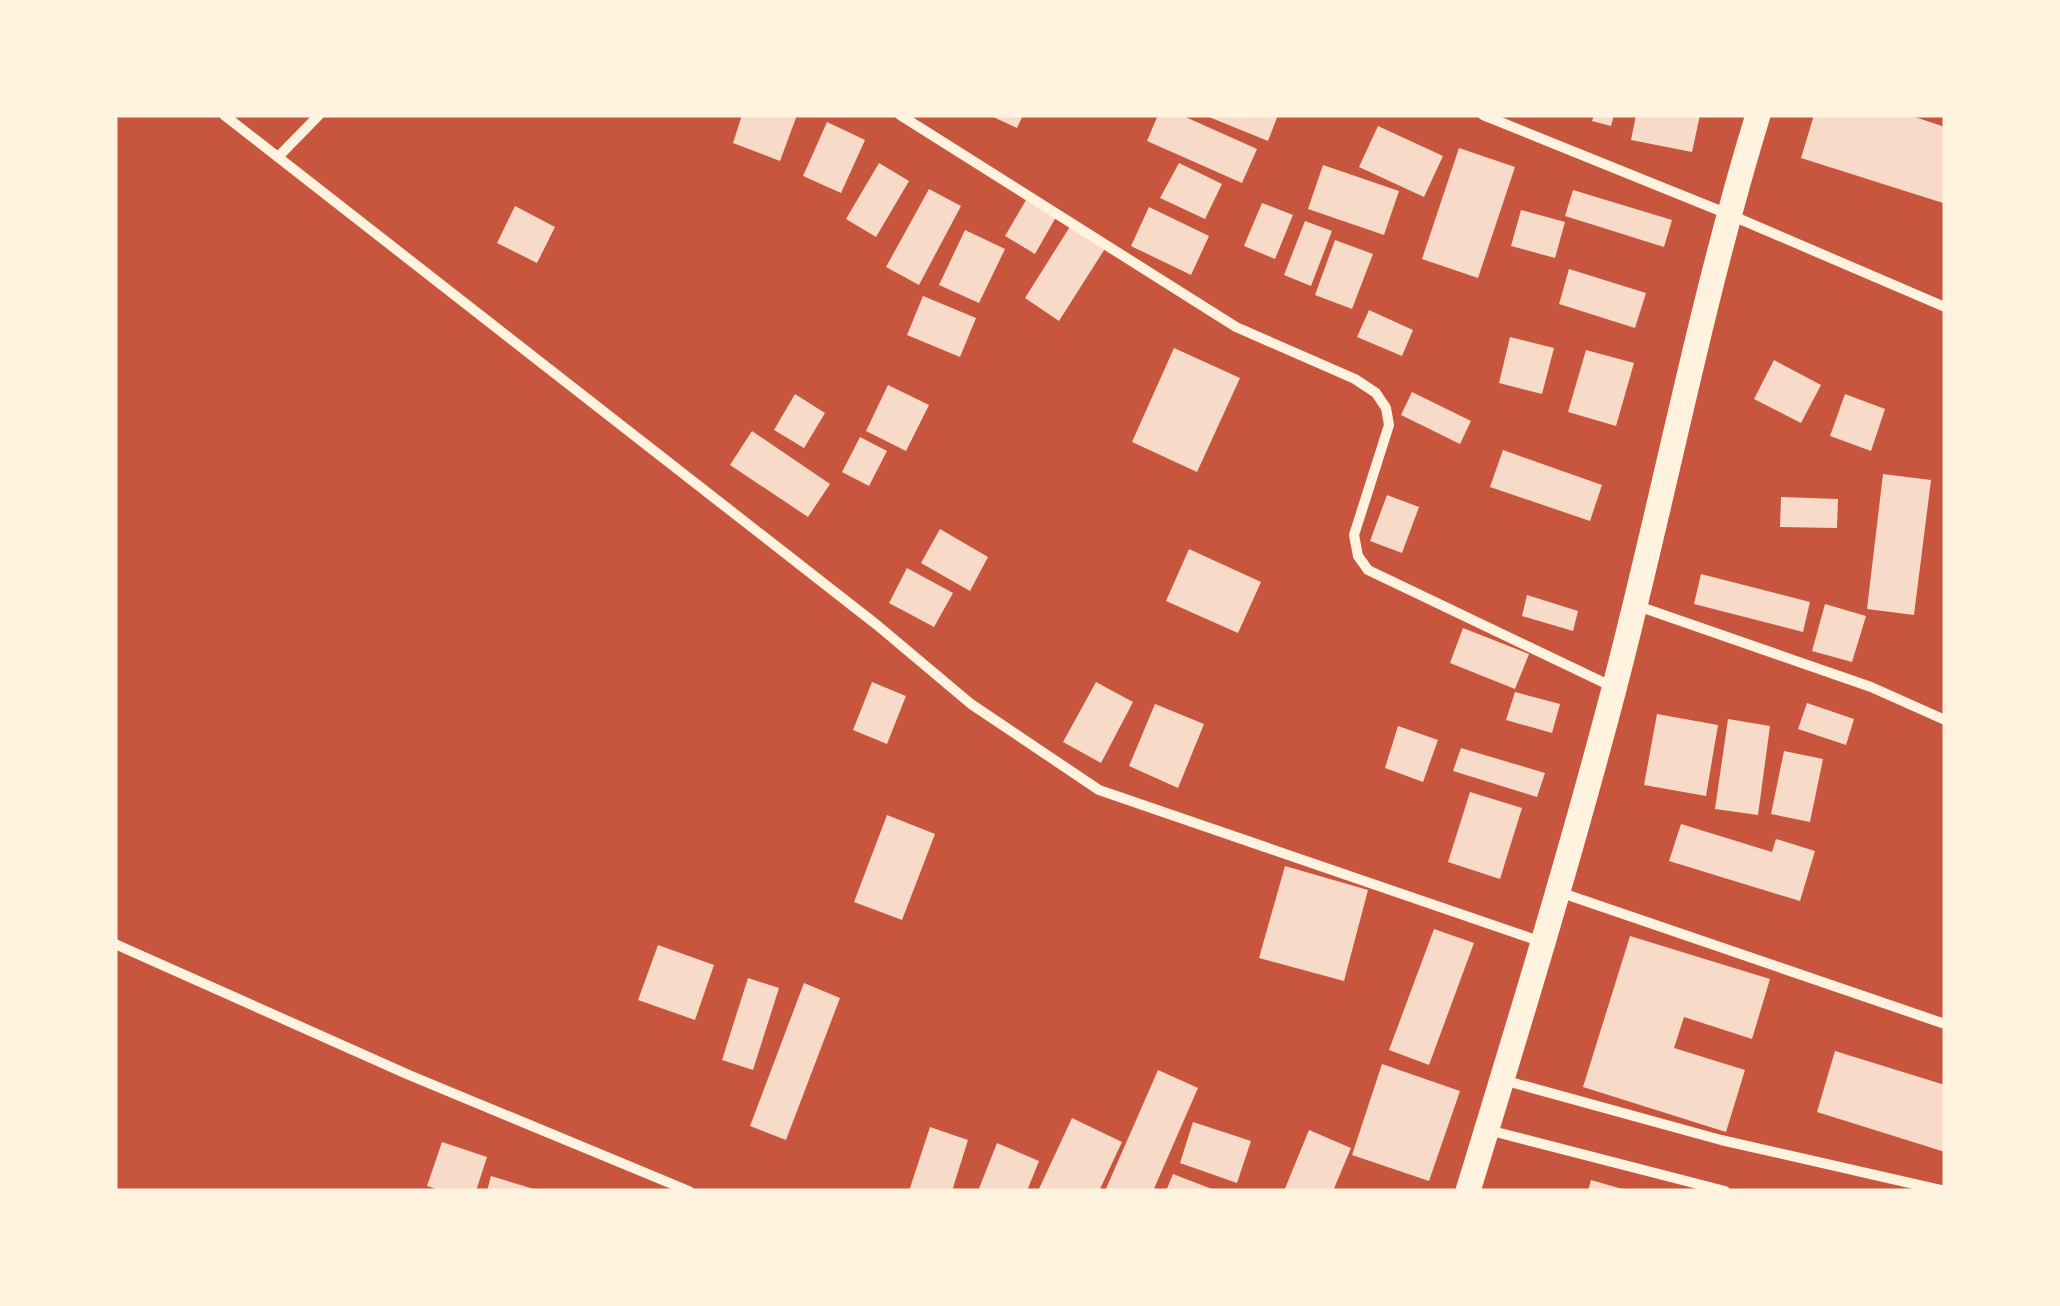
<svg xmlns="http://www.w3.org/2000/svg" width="2060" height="1306" font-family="Mulish,sans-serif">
<rect width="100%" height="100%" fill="#c8553d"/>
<g fill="#f7dbc8">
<polygon points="742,115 797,115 780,161 733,143"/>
<polygon points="989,115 1023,115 1017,128"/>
<polygon points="1158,115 1181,115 1257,149 1242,183 1147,141"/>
<polygon points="1204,115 1278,115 1268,141"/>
<polygon points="1594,115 1614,115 1611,126 1592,121"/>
<polygon points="1636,115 1700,115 1692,152 1631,140"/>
<polygon points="1814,115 1909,115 1945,127 1943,203 1801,158"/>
<polygon points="827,122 865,140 841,193 803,176"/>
<polygon points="1378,126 1443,156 1424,197 1359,167"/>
<polygon points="1459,148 1515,167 1478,278 1422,259"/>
<polygon points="879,163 909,181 876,237 846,219"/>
<polygon points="1179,163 1222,184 1205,219 1160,198"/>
<polygon points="1323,165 1399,191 1384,235 1308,209"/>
<polygon points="929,189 961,206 919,285 886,267"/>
<polygon points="1573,190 1672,220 1664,247 1565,216"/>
<polygon points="1026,200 1056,217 1035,254 1005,236"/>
<polygon points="1262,203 1293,215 1275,259 1244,246"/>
<polygon points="515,206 555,227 537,263 497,243"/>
<polygon points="1149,207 1209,236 1191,275 1131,246"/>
<polygon points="1521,210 1565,222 1555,258 1511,246"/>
<polygon points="1305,221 1332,231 1311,286 1284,275"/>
<polygon points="1071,225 1106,247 1059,321 1025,298"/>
<polygon points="965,230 1005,249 979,303 939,285"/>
<polygon points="1335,240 1373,254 1352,309 1315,295"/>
<polygon points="1569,269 1646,293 1635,328 1559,304"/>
<polygon points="923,296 976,318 960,357 907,335"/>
<polygon points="1369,310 1413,330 1402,356 1357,337"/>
<polygon points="1510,337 1554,348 1542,394 1499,383"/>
<polygon points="1174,348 1240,378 1197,472 1132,442"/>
<polygon points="1586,350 1634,363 1616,426 1568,412"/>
<polygon points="1774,360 1821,385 1801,423 1754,399"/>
<polygon points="888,385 929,405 906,451 866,431"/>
<polygon points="1412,392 1471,421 1460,444 1401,415"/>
<polygon points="795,394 825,413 804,448 774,430"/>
<polygon points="1845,394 1885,409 1871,451 1830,436"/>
<polygon points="752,431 830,484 808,517 730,465"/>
<polygon points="860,437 887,451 869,486 842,472"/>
<polygon points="1503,450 1602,485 1590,521 1490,487"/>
<polygon points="1883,474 1931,480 1914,615 1867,609"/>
<polygon points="1387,495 1419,507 1402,553 1370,541"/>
<polygon points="1781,497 1838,499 1837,528 1780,527"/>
<polygon points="940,529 988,557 970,591 921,563"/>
<polygon points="1189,549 1261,582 1238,633 1166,601"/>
<polygon points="907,568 953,593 934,627 889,603"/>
<polygon points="1701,574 1810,602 1803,632 1694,604"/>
<polygon points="1527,595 1578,611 1573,631 1522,616"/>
<polygon points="1825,604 1866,616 1852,662 1812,651"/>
<polygon points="1463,628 1529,654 1515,689 1450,663"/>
<polygon points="872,682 906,696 887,744 853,730"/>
<polygon points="1096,682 1133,702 1101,763 1063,742"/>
<polygon points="1515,692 1560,704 1552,733 1506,720"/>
<polygon points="1807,703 1854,719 1846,745 1798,729"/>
<polygon points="1155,704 1204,724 1178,788 1129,766"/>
<polygon points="1657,714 1718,725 1706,796 1644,785"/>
<polygon points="1728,719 1770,726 1758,815 1715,809"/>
<polygon points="1398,726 1438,740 1423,782 1385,768"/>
<polygon points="1461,748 1545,773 1537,797 1453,771"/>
<polygon points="1784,751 1823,759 1810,822 1771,814"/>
<polygon points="1470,792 1522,808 1500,879 1448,862"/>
<polygon points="887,815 935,834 902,920 854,902"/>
<polygon points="1681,824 1772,852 1776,839 1815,851 1800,901 1669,861"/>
<polygon points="1285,866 1368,890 1344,981 1259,958"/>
<polygon points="1434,929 1474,943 1429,1065 1389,1050"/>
<polygon points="1630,936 1770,979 1752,1039 1684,1017 1674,1048 1745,1070 1726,1132 1583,1087"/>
<polygon points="658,945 714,965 695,1020 638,1000"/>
<polygon points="748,978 779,988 753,1070 722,1060"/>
<polygon points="804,983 840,998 786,1140 750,1126"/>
<polygon points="1835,1051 1945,1085 1945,1152 1817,1112"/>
<polygon points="1382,1064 1460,1091 1429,1181 1352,1155"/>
<polygon points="1158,1070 1198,1088 1153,1191 1105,1191"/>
<polygon points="1072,1118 1122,1142 1099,1191 1038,1191"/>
<polygon points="1193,1122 1251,1141 1237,1183 1180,1163"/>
<polygon points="930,1127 968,1140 952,1191 909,1191"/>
<polygon points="1309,1130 1351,1148 1333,1191 1284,1191"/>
<polygon points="442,1142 487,1157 476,1191 443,1191 427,1186"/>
<polygon points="997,1143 1039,1161 1027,1191 978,1191"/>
<polygon points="1173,1174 1217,1191 1166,1191"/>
<polygon points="491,1176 537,1190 537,1191 487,1191"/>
<polygon points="1591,1180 1626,1190 1625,1191 1588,1191"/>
</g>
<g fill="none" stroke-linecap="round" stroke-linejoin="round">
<g stroke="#fff3e0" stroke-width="10">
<polyline points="224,115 877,625 971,704 1099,790 1542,942"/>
<polyline points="900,115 1236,327 1355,379 1376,393 1386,408 1389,425 1354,535 1358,556 1368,570 1613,687"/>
<polyline points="1483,115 1728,214 1945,307"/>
<polyline points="278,157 319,115"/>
<polyline points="1635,605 1871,687 1945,720"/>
<polyline points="1559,892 1945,1024"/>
<polyline points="115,944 409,1075 689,1191"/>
<polyline points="1503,1080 1721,1140 1945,1191"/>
<polyline points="1488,1130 1725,1191"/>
</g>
<path stroke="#fff3e0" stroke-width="25" d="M1468,1191C1519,1024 1570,857 1614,689C1664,498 1700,304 1758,115"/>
</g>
<rect width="2060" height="1306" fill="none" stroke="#fff3e0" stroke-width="235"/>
</svg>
